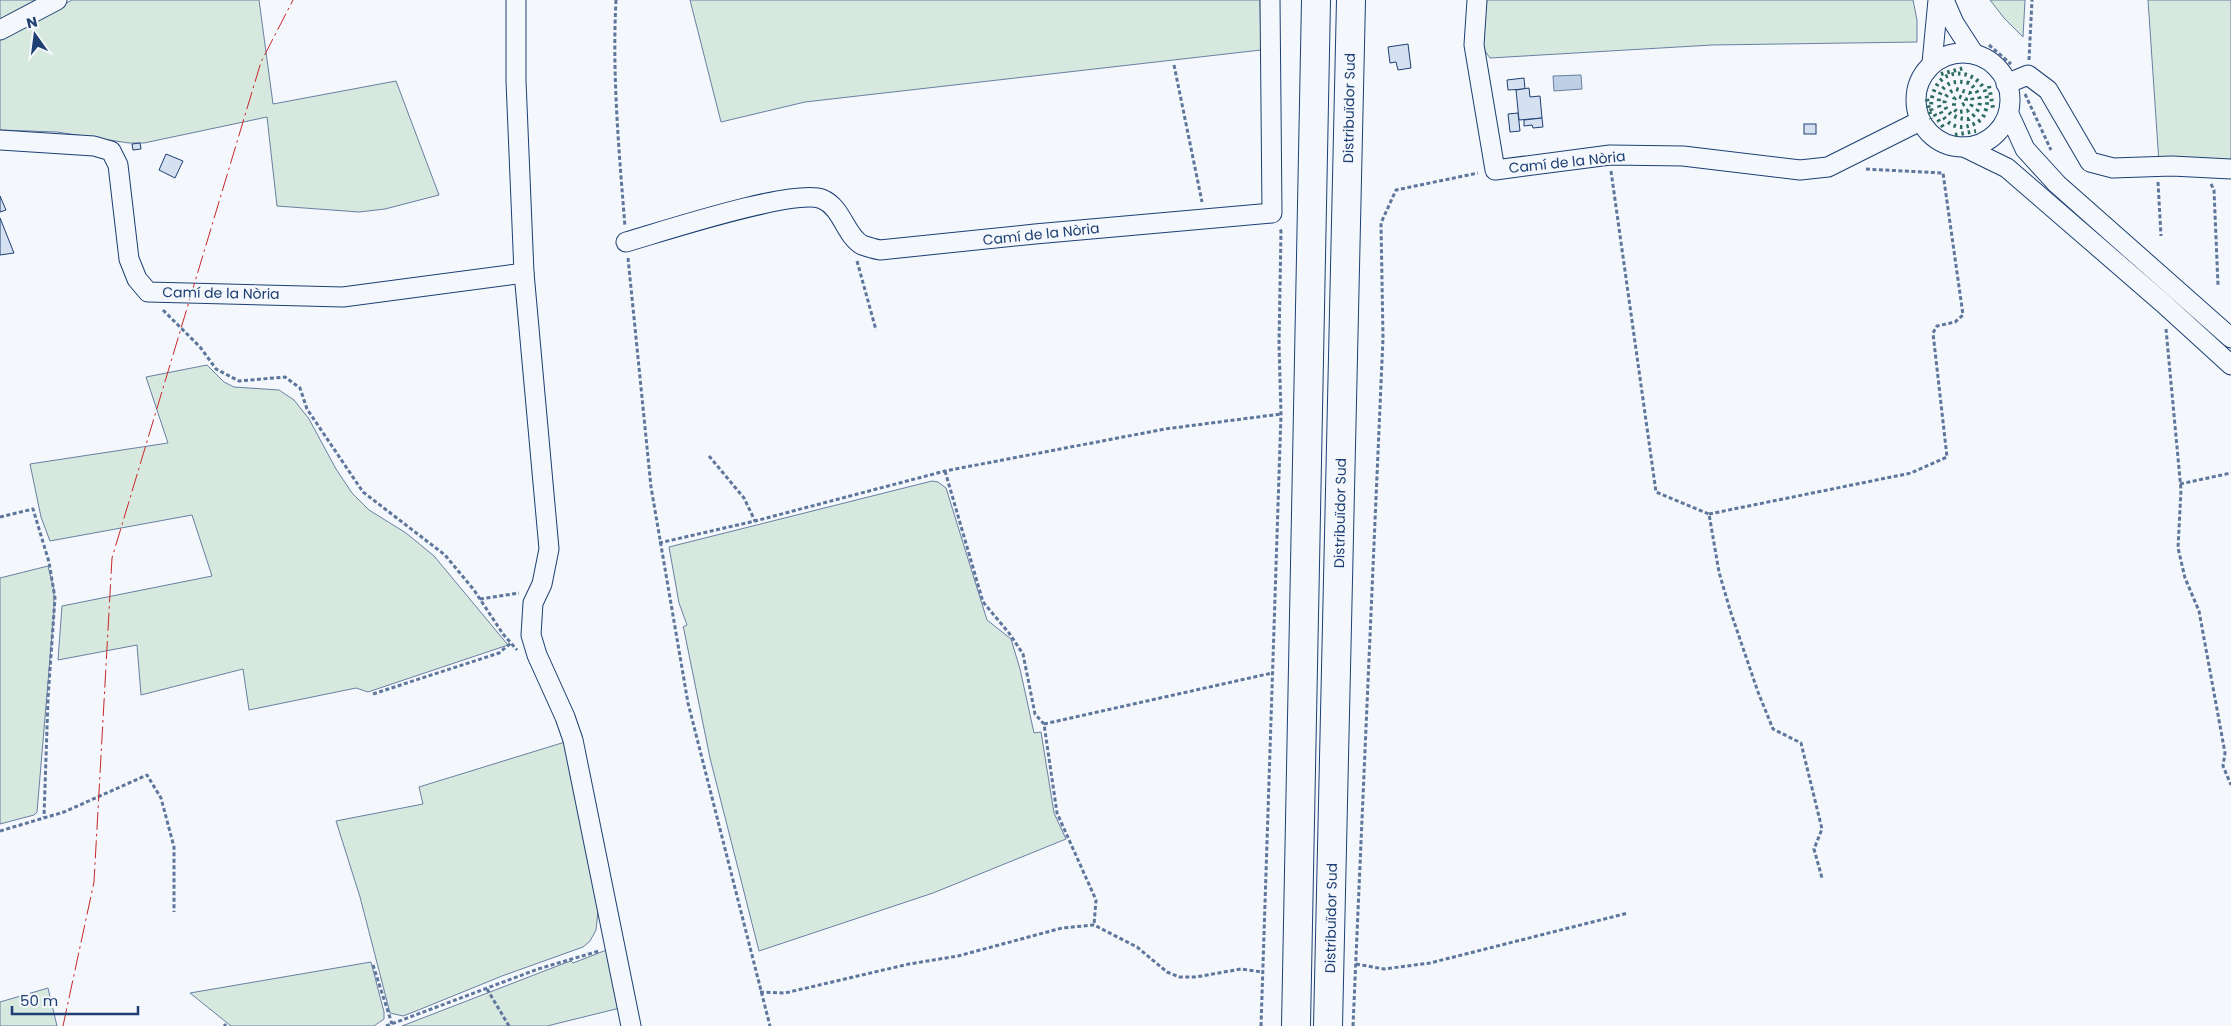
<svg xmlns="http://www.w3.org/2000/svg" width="2231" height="1026" font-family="Poppins,sans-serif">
<rect width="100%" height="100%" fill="#f4f7fb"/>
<g fill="#d7e8df" stroke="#687fa3">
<polygon points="0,0 41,0 0,22"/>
<polygon points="72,0 259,0 273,104 396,81 439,195 385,209 359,212 277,206 267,117 144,143 129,143 57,132 0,130 0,40"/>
<polygon points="690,0 1260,0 1261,50 805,102 721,122"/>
<polygon points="1482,0 1913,0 1917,20 1917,42 1712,45 1490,58 1480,44"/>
<polygon points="1990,0 2025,0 2023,37 2004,18"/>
<polygon points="2148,0 2231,0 2231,164 2159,163"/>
<polygon points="207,365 224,382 234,387 279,390 294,400 309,419 336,469 352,493 369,510 406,533 434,556 508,645 368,692 356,688 249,710 243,669 141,695 137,645 58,660 62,606 212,576 192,515 50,541 41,517 30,464 168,443 146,377"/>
<polygon points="932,481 938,482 946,488 987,620 1011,639 1020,669 1034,733 1041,732 1054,813 1066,839 933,893 759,951 710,758 684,630 683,627 687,625 679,603 669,547"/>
<polygon points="48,566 54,590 54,611 37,812 34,815 0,824 0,578"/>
<polygon points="565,742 573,774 598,911 596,930 590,941 583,947 502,976 416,1011 403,1016 390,1013 360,897 336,821 423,804 419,787"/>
<polygon points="609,949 620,1008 547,1026 402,1026 565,963 571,961 573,963"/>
<polygon points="371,962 384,1012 384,1019 374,1026 231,1026 190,993"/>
<polygon points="48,988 57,1026 0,1026 0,1002"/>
</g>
<polygon fill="#bed0e5" stroke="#687fa3" points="1581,75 1582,89 1554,91 1553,76"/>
<g fill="#d5e0f0" stroke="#1d3f73">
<polygon points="1408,44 1411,68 1398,70 1396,62 1390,63 1388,47"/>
<polygon points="1524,78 1525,89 1508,90 1507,80"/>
<polygon points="1529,88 1530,97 1540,96 1542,118 1519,120 1516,90"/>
<polygon points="1518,113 1520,131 1510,132 1508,114"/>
<polygon points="1542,118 1543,127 1533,128 1532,125 1524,126 1524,120"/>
<rect x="1804" y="124" width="12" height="10"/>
<polygon points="140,143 141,149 133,150 132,144"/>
<polygon points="166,154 183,161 175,178 159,170"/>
<polygon points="0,196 6,210 0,212"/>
<polygon points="0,218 14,253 0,255"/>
</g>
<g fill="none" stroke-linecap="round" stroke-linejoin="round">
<defs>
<g id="minor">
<polyline points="516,0 516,81 524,273 549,549 542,584 533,603 531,635 537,655 565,717 573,740 631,1026"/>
<polyline points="1477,0 1474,45 1495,170 1610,155 1683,156 1800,170 1828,167 1920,121"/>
<polyline points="1944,0 1954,23 1974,54"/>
<polyline points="0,30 57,0"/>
<circle cx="1963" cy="100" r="47"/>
<polyline points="1932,63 1938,0"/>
<polyline points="2006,84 2028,75 2048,90 2090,162 2113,168 2172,166 2231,169"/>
<polyline points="2009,114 2025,149 2057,184 2231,338"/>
<polyline points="0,140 94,146 111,151 118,165 129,259 137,279 148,292 343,297 524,273"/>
<polyline points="1964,147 2007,168 2163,303 2231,365"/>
<path d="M626,242C661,232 794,188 822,199C842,207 845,235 862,245C868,247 875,249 880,250L1035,234L1272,213L1270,0"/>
</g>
<g id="highway">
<polyline points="1296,1026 1316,0"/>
<polyline points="1328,1026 1351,0"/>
</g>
</defs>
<use href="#minor" stroke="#1d3f73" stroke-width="21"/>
<use href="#highway" stroke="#1d3f73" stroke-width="30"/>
<g stroke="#5e769c" stroke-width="3" stroke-dasharray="4 2.5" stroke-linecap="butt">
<path d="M616,0C612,75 619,151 625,227"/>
<polyline points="1989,45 2011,64"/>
<polyline points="2029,60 2032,0"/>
<polyline points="1174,65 1202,202"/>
<polyline points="2025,94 2051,150"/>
<polyline points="1611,171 1656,492 1709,514 1719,572 1730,610 1758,692 1773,729 1801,743 1822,829 1814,849 1822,878"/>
<polyline points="2158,182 2161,236"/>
<polyline points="2211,184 2214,190 2218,285"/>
<polyline points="628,258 651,487 688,703 770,1026"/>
<polyline points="857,261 876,330"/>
<polyline points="163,310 200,347 216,369 239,381 285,377 300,388 307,409 363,492 445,555 474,590 503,634 517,650"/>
<polyline points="2166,329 2181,490 2178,548 2185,578 2199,611 2225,753 2223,766 2231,785"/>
<polyline points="709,456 744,498 755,521"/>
<polyline points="945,471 983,602 1009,633 1023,654 1035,714 1044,724 1057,813 1096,900 1094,925"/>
<polyline points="2180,484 2231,473"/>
<polyline points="1709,514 1911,473 1947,457 1933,333 1937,326 1955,322 1963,315 1943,173 1864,169"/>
<polyline points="0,517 33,509 49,562 55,598 48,698 44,817"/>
<polyline points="659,543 755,521 945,471 1165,429 1281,414"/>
<polyline points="480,599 519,593"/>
<polyline points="373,694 499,653 511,643"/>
<polyline points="1044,724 1272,673"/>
<polyline points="0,831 64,812 147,775 161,798 174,847 174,912"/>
<polyline points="1356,964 1384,969 1430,963 1628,913"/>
<polyline points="373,965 392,1024"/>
<polyline points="487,989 509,1026"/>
<polyline points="760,992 785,993 909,964 958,956 1062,928 1094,925 1137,947 1167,972 1179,977 1196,977 1241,969 1262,972"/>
<polyline points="224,1024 226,1026"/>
<polyline points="386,1026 538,969 599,951"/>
<polyline points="1261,1026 1281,414 1279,344 1281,231 1279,228"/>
<polyline points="1353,1026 1383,338 1381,223 1396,190 1478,173"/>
</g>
<use href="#minor" stroke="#f4f7fb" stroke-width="19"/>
<use href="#highway" stroke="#f4f7fb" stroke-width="28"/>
<g stroke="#2c6c60" stroke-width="4" stroke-dasharray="2.5 4" stroke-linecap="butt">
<polyline points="1941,74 1964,68"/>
<polyline points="1989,86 1993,108"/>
<polyline points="1927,99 1931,119"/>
<path d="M1943,127L1931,109C1931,49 2007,74 1982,119C1938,152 1918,71 1969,83C1983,94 1984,109 1969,119C1945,120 1935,97 1956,89L1970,93C1974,100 1973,106 1967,111L1957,112L1954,109V99L1958,96L1966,99V103L1962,105L1959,104"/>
<polyline points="1955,135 1976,131"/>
</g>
<polyline stroke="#c62828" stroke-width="1" stroke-dasharray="18 4 2.5 4" stroke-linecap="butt" points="63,1026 94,882 112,558 261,62 293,0"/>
</g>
<g text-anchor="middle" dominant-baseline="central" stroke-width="4" stroke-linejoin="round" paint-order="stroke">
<g font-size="14" fill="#1d3f73" stroke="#f4f7fb">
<text transform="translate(1349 108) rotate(-89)">Distribuïdor Sud</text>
<text transform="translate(1567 162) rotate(-6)">Camí de la Nòria</text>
<text transform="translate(1041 234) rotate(-6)">Camí de la Nòria</text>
<text transform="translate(221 293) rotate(1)">Camí de la Nòria</text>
<text transform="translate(1340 513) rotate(-89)">Distribuïdor Sud</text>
<text transform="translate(1331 918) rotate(-89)">Distribuïdor Sud</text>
</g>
</g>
<g transform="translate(35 35) rotate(346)" stroke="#f4f7fb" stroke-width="4" paint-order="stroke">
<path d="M0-4L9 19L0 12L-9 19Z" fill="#1d3f73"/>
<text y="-8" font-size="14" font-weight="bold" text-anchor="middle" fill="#1d3f73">N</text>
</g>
<path d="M12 1006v8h126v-8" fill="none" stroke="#1d3f73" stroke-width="2.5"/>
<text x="20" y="1006" font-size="15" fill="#1d3f73" stroke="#f4f7fb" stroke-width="4" paint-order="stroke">50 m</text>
</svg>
